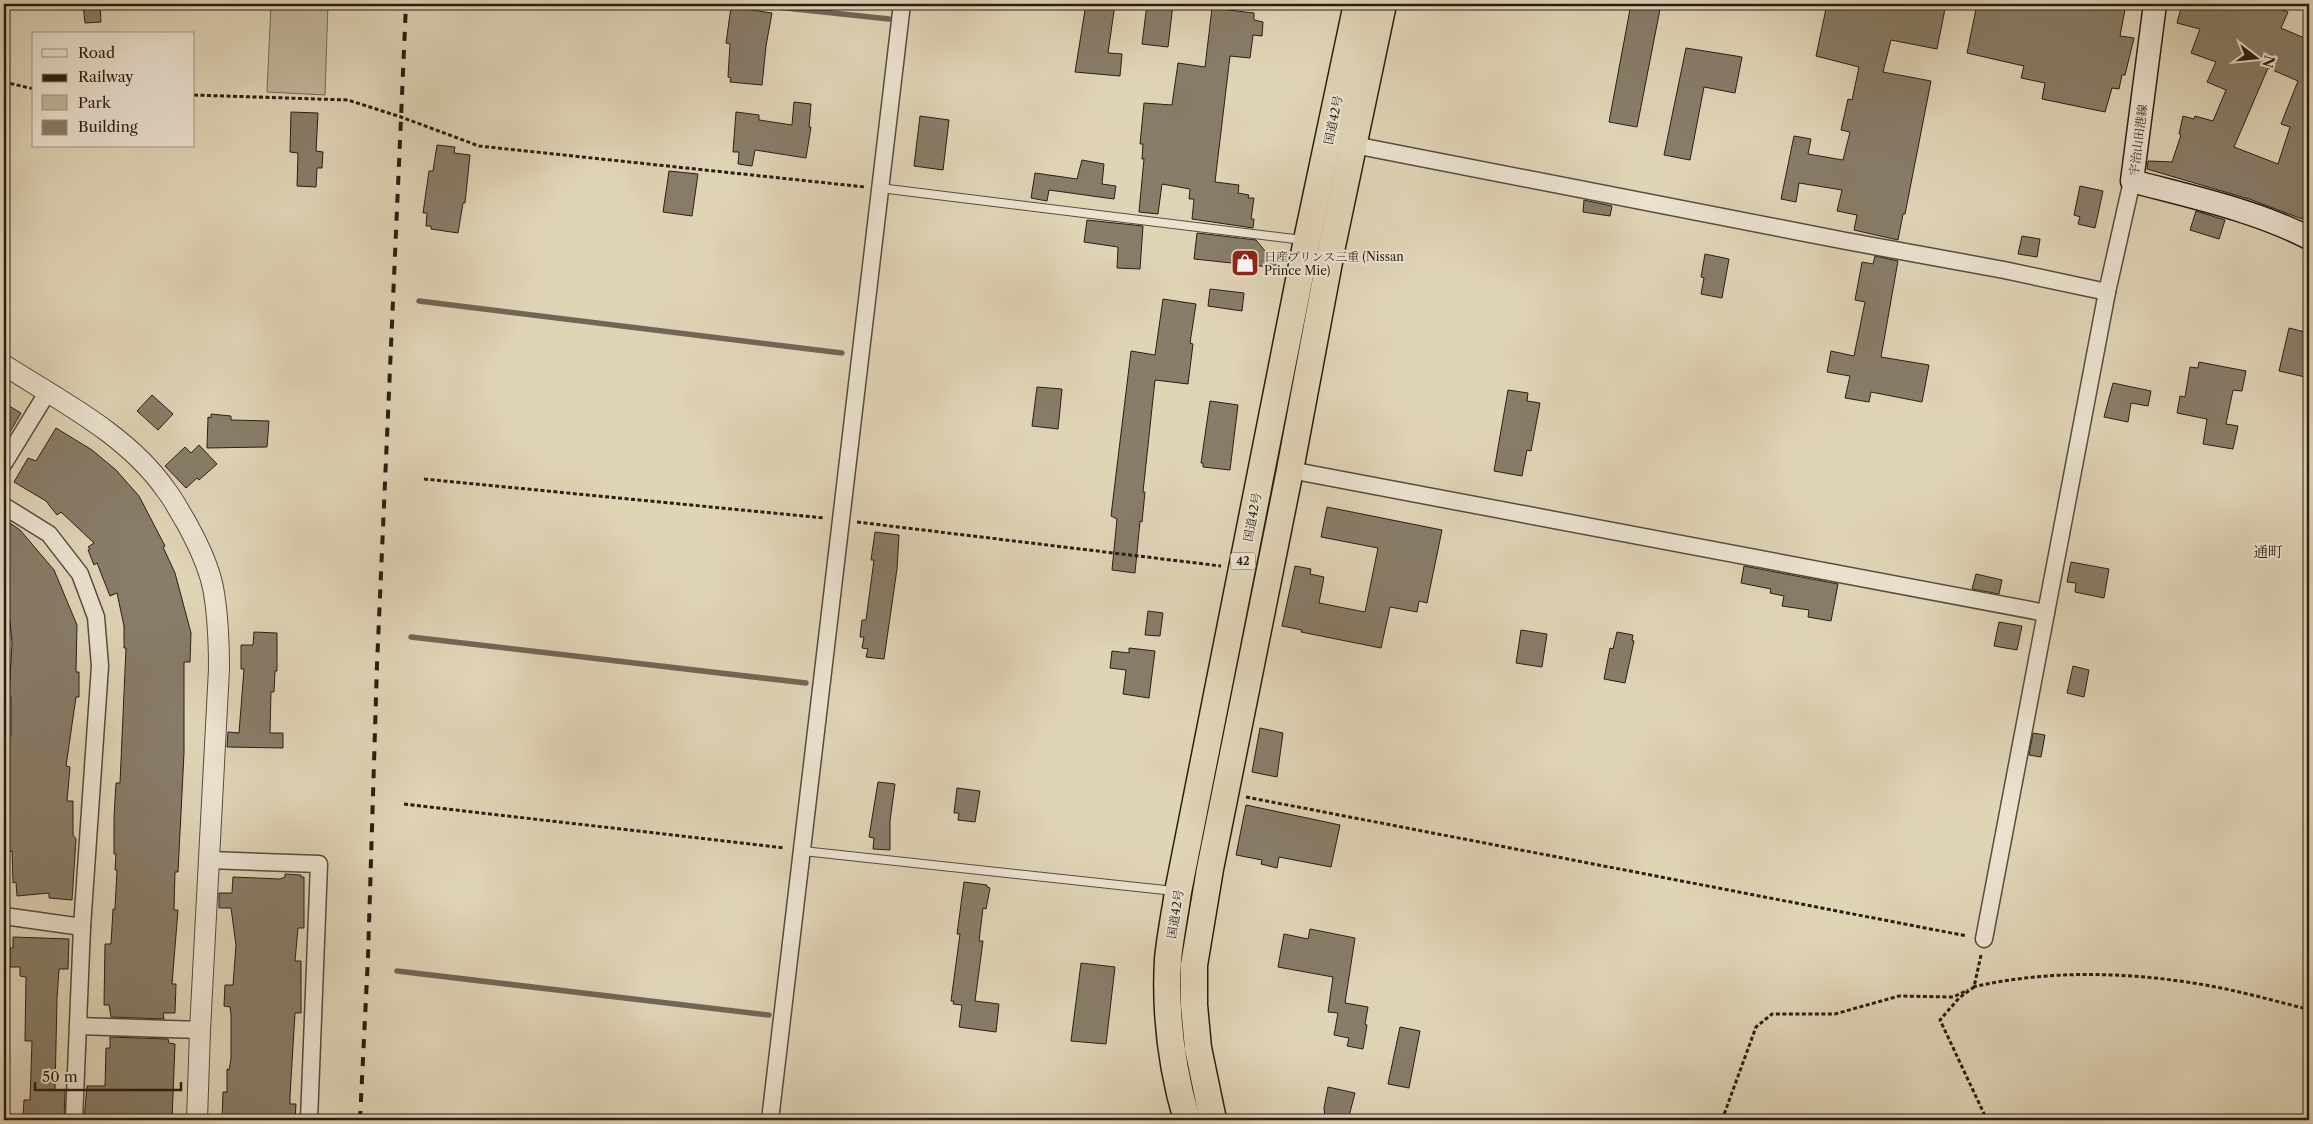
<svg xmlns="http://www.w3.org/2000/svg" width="2313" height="1124" font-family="'Libre Caslon Text','Noto Serif JP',serif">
<rect width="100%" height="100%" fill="#e0d4b7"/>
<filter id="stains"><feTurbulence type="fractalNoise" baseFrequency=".004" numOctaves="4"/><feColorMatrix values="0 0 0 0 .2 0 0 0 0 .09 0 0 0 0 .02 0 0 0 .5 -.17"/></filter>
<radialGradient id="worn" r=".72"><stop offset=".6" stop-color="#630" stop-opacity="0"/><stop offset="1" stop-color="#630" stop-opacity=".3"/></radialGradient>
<polygon fill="#c1b59b" stroke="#746a58" points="271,4 328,4 325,95 267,92"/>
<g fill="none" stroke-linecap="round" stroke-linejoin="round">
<g stroke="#716655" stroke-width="5.5">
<polyline points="748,4 889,19"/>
<polyline points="419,301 842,353"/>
<polyline points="411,637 806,683"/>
<polyline points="397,971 769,1015"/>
</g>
</g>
<g fill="#887d69" stroke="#281e14" fill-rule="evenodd">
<polygon points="83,4 100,4 101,22 85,23"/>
<polygon points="1086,4 1115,4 1108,53 1122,54 1120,76 1075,72"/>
<polygon points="1147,4 1173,4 1168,47 1142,44"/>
<polygon points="1631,4 1661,4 1637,127 1609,122"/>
<polygon points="1827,4 1946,4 1937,49 1891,40 1883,72 1931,81 1905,214 1903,214 1898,240 1854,230 1857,215 1837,211 1842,190 1799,183 1796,202 1781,199 1794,136 1811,139 1808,154 1843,160 1850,132 1841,130 1848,99 1852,100 1859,67 1816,56"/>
<polygon points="1977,4 2126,4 2120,36 2134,38 2125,75 2122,75 2119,89 2112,88 2105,112 2042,99 2045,83 2021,78 2024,66 1967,53"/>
<path d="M2182,4H2267L2288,12L2281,28L2309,40V203L2302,219L2249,199L2147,169L2148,161L2172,162L2181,135L2179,134L2183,116L2194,119L2195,116L2213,121L2226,90L2207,82L2216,62L2191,53L2200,29L2177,23ZM2268,68L2298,81L2281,124L2290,127L2278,164L2234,147Z"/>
<polygon points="731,7 772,13 766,46 762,85 730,82 731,78 728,77 730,44 726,43"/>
<polygon points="1212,8 1254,13 1254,20 1263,22 1262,36 1253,35 1250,58 1230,56 1215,182 1239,185 1238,193 1249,195 1248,198 1254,198 1251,219 1254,219 1253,228 1192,219 1194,199 1189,199 1190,189 1162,184 1158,214 1139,212 1144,159 1142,159 1143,144 1140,144 1144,103 1172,105 1178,63 1205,67"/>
<polygon points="1686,48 1742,57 1735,93 1704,87 1690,160 1664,155"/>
<polygon points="794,102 811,104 809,127 811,127 806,158 755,150 752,166 738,164 739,152 733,152 736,112 759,115 759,120 792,125"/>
<polygon points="291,112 318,113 316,151 323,152 322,168 317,168 316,187 297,186 298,153 290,152"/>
<polygon points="920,116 949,120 943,170 914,166"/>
<polygon points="437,145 455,147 454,153 470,155 465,203 463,203 458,233 431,229 431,226 426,226 427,213 423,213 429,171 433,171"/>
<polygon points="1082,160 1104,164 1102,184 1116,186 1114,199 1049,190 1047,201 1031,198 1035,173 1077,179"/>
<polygon points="669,171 698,174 692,216 663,212"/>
<polygon points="2080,186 2103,191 2095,228 2078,224 2080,217 2074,215"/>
<polygon points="1584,200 1612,206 1610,216 1583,212"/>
<polygon points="2196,211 2225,220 2219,239 2190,230"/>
<polygon points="1087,220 1143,226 1140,269 1117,268 1118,247 1084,242"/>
<polygon points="1197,233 1256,240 1279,268 1194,259"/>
<polygon points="2022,236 2040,239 2037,257 2018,254"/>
<polygon points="1705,254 1729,259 1722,298 1701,294 1704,278 1701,277"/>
<polygon points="1875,256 1898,261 1881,357 1929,365 1922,402 1871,392 1869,402 1845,398 1850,376 1827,372 1831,351 1854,356 1865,302 1855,300 1862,262 1873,264"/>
<polygon points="1210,289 1244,293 1242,311 1208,306"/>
<polygon points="1163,299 1196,304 1190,343 1193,344 1188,384 1155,380 1143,492 1145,492 1142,522 1140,521 1135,573 1112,570 1117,519 1111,516 1131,351 1155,355"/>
<polygon points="2289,328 2309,333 2309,370 2307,369 2305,377 2279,371"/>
<polygon points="2199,362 2246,371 2242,391 2233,390 2226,424 2238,426 2233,449 2203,444 2207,419 2177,413 2180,396 2185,397 2190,367 2198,368"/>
<polygon points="2113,383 2151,391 2148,406 2131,403 2128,422 2104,417"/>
<polygon points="1037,387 1062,389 1058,429 1032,426"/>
<polygon points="1508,390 1528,393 1527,401 1540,403 1531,451 1527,450 1522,476 1494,471"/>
<polygon points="152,395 173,414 158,430 137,411"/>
<polygon points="1210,401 1238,405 1230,470 1203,467 1203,463 1201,463"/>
<polygon points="4,403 21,413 4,442"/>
<polygon points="211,414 231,416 231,420 269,421 267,447 207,448 208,417 211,418"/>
<polygon points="56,428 92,450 116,470 139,496 165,546 163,547 175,573 191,633 190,662 184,662 184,753 178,872 175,872 174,910 178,910 172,984 176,984 175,1013 163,1013 164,1019 111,1017 109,1005 104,1005 105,944 111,944 113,909 115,909 117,870 115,870 116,854 114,854 114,817 116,783 120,783 126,648 124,648 124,626 117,593 110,596 97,563 94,565 88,550 90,549 88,547 94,543 61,512 57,515 46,501 14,482 28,458 36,461"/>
<polygon points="199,445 217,464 199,480 197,478 186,488 165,466 185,447 191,453"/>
<polygon points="1327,507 1442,530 1427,603 1419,601 1417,612 1390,607 1381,648 1301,632 1302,630 1282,626 1295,566 1311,569 1310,574 1324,577 1319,603 1365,612 1378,548 1321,537"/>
<polygon points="4,519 20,530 54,570 77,625 76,672 79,672 79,697 76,697 66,766 70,767 67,801 73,801 73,835 76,839 72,900 49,898 49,893 17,896 16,882 13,883 12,851 9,852 9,843 4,843 4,743 5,743 6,736 11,736 11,696 9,696 12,643 10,621 4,623"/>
<polygon points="875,532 899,535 897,569 884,659 866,657 868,649 862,648 864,637 860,637 862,620 866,620 874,560 871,560"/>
<polygon points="2071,562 2109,569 2104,598 2075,592 2076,583 2067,582"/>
<polygon points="1744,566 1838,584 1831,621 1808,617 1809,610 1782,606 1784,596 1770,593 1771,589 1741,583"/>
<polygon points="1976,574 2002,580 1999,594 1972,589"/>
<polygon points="1148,611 1163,613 1160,636 1145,635"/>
<polygon points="1999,622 2022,626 2017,650 1994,646"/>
<polygon points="1521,630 1547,634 1542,667 1516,663"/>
<polygon points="254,632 277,633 277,671 275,671 274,692 271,692 270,733 283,733 283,748 227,747 228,732 239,733 244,669 241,669 241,645 253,645"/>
<polygon points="1617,632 1633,635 1632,640 1634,641 1625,683 1604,679 1610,648 1613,649"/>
<polygon points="1129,648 1155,651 1149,698 1123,694 1126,670 1110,668 1112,651 1129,653"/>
<polygon points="2073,666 2089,670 2084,697 2067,693"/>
<polygon points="1260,728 1283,733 1277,777 1252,772"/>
<polygon points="2033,733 2045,735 2041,757 2029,755"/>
<polygon points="878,782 895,784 890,821 890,850 873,849 874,838 869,837"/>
<polygon points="957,788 980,791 975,822 958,820 959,813 954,813"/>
<polygon points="1246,805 1340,825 1331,867 1279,857 1277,868 1261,864 1262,860 1236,855"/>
<polygon points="285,874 301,875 301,877 304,877 304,928 298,928 295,961 301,961 301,1013 295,1013 290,1096 290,1104 296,1104 295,1119 222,1120 223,1092 227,1092 227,1069 229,1070 231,1059 231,1014 230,1007 224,1006 225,985 233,985 236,945 231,908 219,908 219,893 232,893 233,877 280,879 285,877"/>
<polygon points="964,882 987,885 987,887 990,888 986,909 983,908 979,941 983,941 975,1001 999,1004 996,1032 959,1027 962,1005 953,1004 954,1001 951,1001 960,934 957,934"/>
<polygon points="1310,929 1355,938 1345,1003 1368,1007 1365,1024 1367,1025 1363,1049 1347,1046 1349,1038 1334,1035 1338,1013 1328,1012 1333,977 1278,967 1284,934 1308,939"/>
<polygon points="13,937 69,939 68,969 59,969 57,999 55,1090 65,1090 64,1120 33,1120 33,1116 23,1116 24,1100 30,1100 32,1041 25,1041 26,977 20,976 20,967 10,967 10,948 13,948"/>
<polygon points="1081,963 1115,967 1106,1044 1071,1041"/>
<polygon points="1400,1027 1420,1031 1409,1088 1388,1084"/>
<polygon points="110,1037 168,1039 169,1043 175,1044 172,1120 84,1120 87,1086 105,1086 106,1048 110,1048"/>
<polygon points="1328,1087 1355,1093 1348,1120 1327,1120 1325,1118 1324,1108"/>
</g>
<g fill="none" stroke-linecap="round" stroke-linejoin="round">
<defs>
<g id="service">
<polyline points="880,188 1303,240"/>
<polyline points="803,851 1174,891"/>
</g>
<g id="minor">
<polyline points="1354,145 1846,241 2004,270 2107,292"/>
<polyline points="4,463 47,393"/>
<polyline points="1290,470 2046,613"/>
<polyline points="4,506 49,534 80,574 96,617 100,666 82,927 74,1120"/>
<polyline points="209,860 319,864 309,1120"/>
<polyline points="4,916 82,927"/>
<polyline points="1984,939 2107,292 2132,181"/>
<polyline points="78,1026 200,1030"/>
<polyline points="770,1120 902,4"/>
</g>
<path id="tertiary" d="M4,365C60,401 127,434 166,490C174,500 179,511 186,522C198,544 210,568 214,593C218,618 219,643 219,669L200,1030L197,1120"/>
<path id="secondary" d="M2155,4L2132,181C2192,197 2254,210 2309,238"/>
<g id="trunk">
<path d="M1187,1120C1172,1069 1165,1014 1168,960C1170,937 1175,914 1178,892L1307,240L1357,4"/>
<polyline points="1213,1120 1198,1048 1194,1005 1194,965 1210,869 1290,470 1332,246 1383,4"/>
</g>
</defs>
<use href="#service" stroke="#564c3d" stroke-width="10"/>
<use href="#minor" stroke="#564c3d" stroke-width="19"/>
<use href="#tertiary" stroke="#564c3d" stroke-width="22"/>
<use href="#secondary" stroke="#281e14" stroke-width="25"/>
<use href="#trunk" stroke="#281e14" stroke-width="29"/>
<g stroke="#281e14" stroke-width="3" stroke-dasharray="4 2.5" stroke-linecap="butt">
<polyline points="4,82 34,89"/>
<polyline points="194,95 348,100 401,117 479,146 865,187"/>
<polyline points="424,479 824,518"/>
<polyline points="857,522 1221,566"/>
<polyline points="1246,797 1967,936"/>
<polyline points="404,804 785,848"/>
<polyline points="1981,955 1974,987 1959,998 1940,1020 1987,1120"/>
<path d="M1973,987C2050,969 2133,972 2211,986C2243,992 2275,1001 2307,1009L2309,1015"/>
<polyline points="1722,1120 1756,1027 1772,1014 1835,1014 1899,996 1953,997 1968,990"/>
</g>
<use href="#service" stroke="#ebe3d0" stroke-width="8"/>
<use href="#minor" stroke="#ebe3d0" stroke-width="16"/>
<use href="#tertiary" stroke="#ebe3d0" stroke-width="20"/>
<use href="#secondary" stroke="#ebe3d0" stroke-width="22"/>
<use href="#trunk" stroke="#e0d4b7" stroke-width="26"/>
<polyline stroke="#281e14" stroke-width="4" stroke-dasharray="9 9" stroke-linecap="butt" points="360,1120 368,957 377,665 406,4"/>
</g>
<defs>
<symbol id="shop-square" viewBox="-11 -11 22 22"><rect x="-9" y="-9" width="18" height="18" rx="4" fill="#8f2418" stroke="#ebe3d0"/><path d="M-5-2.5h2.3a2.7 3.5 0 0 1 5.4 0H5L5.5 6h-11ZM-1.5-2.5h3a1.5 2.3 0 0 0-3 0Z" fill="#fff"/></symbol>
</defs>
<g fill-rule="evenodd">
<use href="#shop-square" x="1229" y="247" width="32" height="32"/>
</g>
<g text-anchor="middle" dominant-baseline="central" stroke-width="4" stroke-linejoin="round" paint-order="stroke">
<rect fill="#ebe3d0" stroke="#62594c" stroke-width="1" x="1230.5" y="552.5" width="25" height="17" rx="4"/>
<g font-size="11" font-weight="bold" fill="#281e14">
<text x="1243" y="561">42</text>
</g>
<g font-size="12" fill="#281e14" stroke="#ebe3d0">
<text transform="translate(1333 120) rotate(-78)">国道42号</text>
<text transform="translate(2138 140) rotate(-83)">宇治山田港線</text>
<text transform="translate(1252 517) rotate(-79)">国道42号</text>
<text transform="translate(1175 914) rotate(-81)">国道42号</text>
</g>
<g font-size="12" fill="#281e14" stroke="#ebe3d0" text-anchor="start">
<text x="1264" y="256">日産プリンス三重 (Nissan<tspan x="1264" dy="14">Prince Mie)</tspan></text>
</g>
<g font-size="15" fill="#281e14" stroke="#ebe3d0">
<text x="2268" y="551">通町</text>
</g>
</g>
<rect width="2313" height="1124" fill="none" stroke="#e0d4b7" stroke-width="20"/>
<rect x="5" y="5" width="2303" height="1114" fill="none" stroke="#281e14" stroke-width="2.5"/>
<rect x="10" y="10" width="2293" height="1104" fill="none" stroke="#281e14"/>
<rect x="32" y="32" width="162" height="115" fill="#ebe3d0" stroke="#9d9485"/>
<rect x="42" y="49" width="25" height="8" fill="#ebe3d0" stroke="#9d9485"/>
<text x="78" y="58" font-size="15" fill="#281e14">Road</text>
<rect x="42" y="74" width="25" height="8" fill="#281e14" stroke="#9d9485"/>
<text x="78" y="82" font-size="15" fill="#281e14">Railway</text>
<rect x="42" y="95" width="25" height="15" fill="#c1b59b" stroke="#9d9485"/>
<text x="78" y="108" font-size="15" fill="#281e14">Park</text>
<rect x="42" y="120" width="25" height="15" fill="#887d69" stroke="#9d9485"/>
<text x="78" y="132" font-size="15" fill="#281e14">Building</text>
<g transform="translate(2256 58) rotate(106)" stroke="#ebe3d0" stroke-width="4" paint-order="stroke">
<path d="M0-4L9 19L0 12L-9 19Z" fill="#281e14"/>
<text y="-8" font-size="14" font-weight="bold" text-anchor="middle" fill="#281e14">N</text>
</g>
<path d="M35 1082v8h146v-8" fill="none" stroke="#281e14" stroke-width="2.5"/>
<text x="42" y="1082" font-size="15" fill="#281e14" stroke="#ebe3d0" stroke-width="4" paint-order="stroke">50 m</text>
<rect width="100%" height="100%" filter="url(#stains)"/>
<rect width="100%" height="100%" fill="url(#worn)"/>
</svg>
